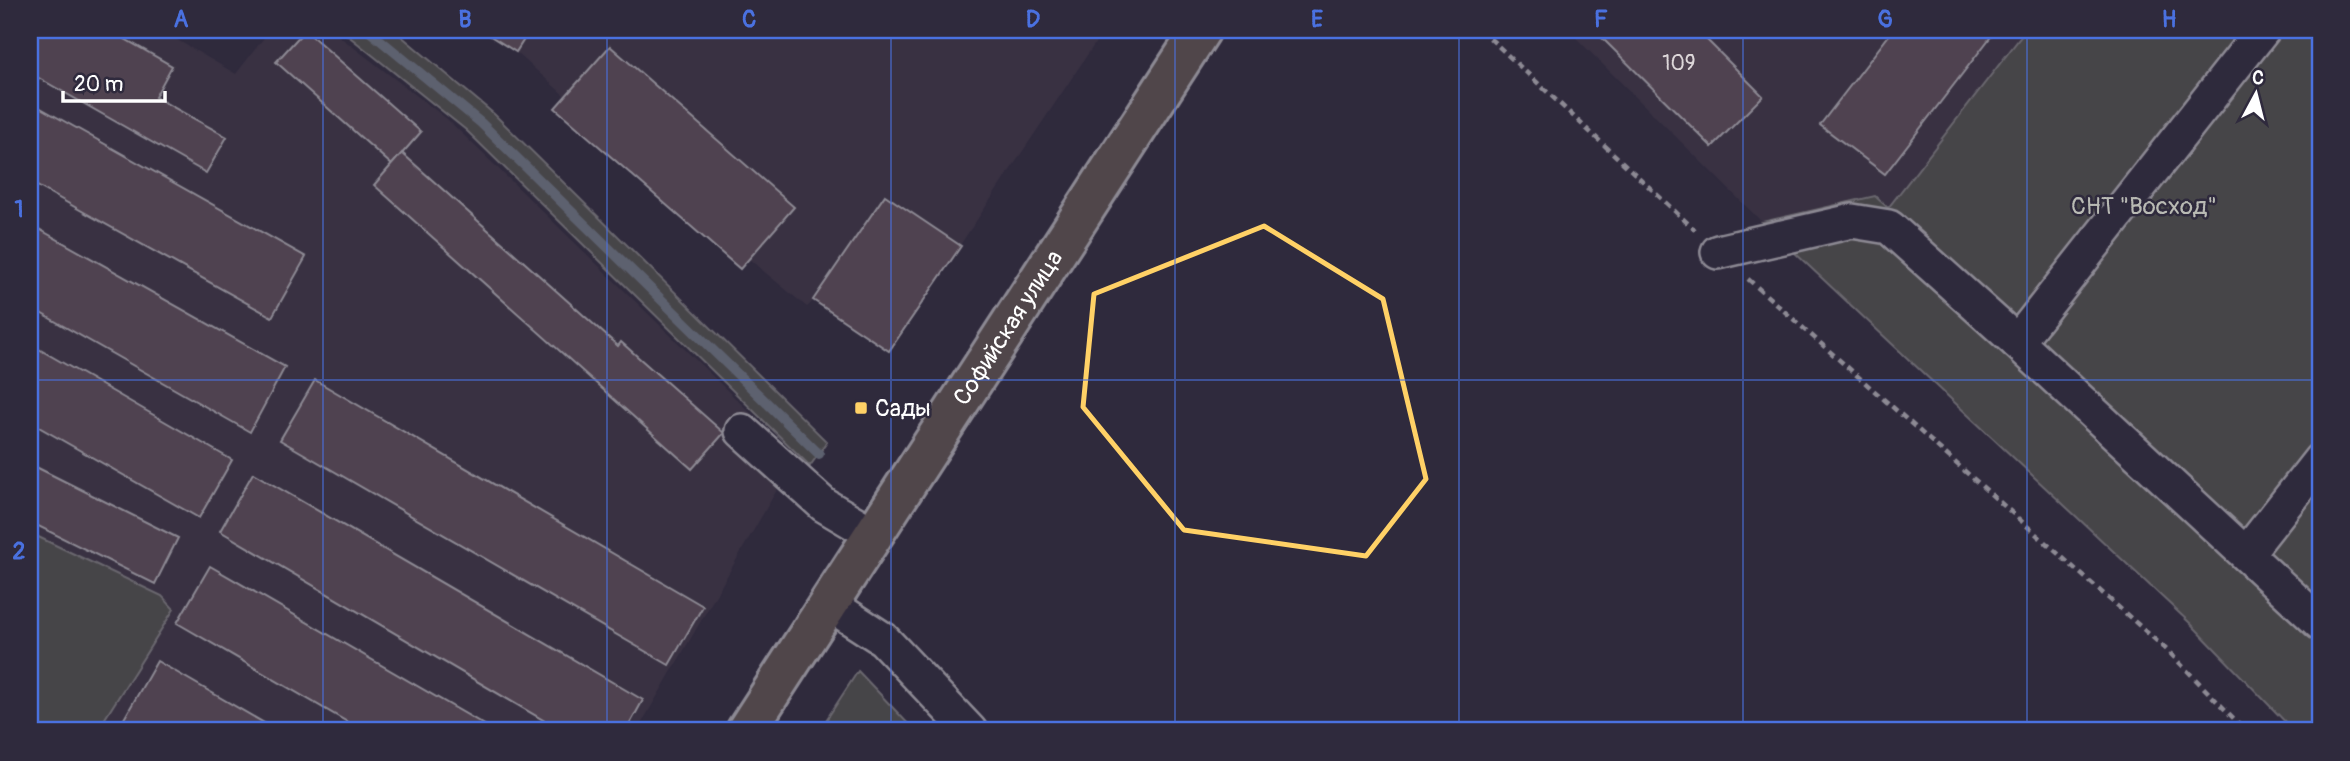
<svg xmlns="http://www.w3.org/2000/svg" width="2350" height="761" font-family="Pangolin,sans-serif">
<rect width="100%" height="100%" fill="#2f2a3d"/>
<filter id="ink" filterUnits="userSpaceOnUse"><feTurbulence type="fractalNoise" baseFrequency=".0143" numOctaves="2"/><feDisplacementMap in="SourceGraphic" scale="14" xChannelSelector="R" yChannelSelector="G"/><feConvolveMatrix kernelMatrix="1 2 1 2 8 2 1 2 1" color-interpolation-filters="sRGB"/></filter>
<g filter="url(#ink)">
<g fill="#453a4a">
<polygon points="30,30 160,30 236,74 270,30 331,30 447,119 796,457 637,731 97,731 174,609 162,596 30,533"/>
<polygon points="481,30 1104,30 889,351 814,300 807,307 749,259 740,269 555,108 565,96 516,52"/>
<polygon points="1568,30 2026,30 1888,208 1874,196 1762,222"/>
</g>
<g fill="#636658" stroke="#b1b2ac" stroke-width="2">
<polygon points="341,30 394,30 494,114 827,442 810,466 466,130"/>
<polygon points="2026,30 2320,30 2320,731 2294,731 2191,624 1762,222 1875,196 1888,208"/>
<polygon points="30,533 162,596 174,609 97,731 30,731"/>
<polygon points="858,671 915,731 819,731"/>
</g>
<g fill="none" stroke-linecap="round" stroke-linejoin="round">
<polyline stroke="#94a4ad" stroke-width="10" points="368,30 481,123 819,454"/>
</g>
<g fill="#775f68" stroke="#fff" stroke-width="2">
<polygon points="30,30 109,30 172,66 155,97 227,137 206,173 30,73"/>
<polygon points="305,30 421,132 392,165 276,62"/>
<polygon points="481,30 530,30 516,52"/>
<polygon points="1594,30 1697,30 1763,96 1712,147"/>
<polygon points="1893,30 1996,30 1885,174 1820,125"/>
<polygon points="610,46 794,207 740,269 555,108"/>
<polygon points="30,102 306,257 272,317 30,182"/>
<polygon points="402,153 618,346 621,342 724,433 692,469 374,185"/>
<polygon points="885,195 961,246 889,351 813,300"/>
<polygon points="30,224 285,367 250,432 30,307"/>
<polygon points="30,344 232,460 199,518 30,422"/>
<polygon points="315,380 703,606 669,665 280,440"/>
<polygon points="30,464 178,538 155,584 30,522"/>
<polygon points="253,473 643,700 626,731 562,731 220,531"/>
<polygon points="210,566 495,731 363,731 177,623"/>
<polygon points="157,661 278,731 134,731 121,724"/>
</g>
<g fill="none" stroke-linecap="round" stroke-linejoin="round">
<defs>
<g id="minor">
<polyline points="1718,252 1852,221 1889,227 2017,342 2320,623"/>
<polyline points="2017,342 2263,30"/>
<polyline points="742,431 824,505 873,534"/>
<polyline points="2246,554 2320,460"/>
<polyline points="829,604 883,639 970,731"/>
</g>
<g id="major">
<path id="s1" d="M746,731L1201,30"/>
</g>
</defs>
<use href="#minor" stroke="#fff" stroke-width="38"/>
<use href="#major" stroke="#fff" stroke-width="44"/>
<g stroke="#fff" stroke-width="4.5" stroke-dasharray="7 5" stroke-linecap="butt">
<polyline points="1481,30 1695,230"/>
<polyline points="1748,279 2168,651 2246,731"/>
</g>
<use href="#minor" stroke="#2f2a3d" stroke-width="33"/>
<use href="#major" stroke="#78695c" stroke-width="38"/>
</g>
</g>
<path d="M0 0H2350V761H0ZM1264,226L1383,299L1426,479L1366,556L1184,530L1083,407L1094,294Z" fill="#2f2a3d" fill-opacity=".55" fill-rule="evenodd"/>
<path fill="none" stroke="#ffd166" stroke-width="5" stroke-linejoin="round" d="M1264,226L1383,299L1426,479L1366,556L1184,530L1083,407L1094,294Z"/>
<path fill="none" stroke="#4a71e0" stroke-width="2" stroke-opacity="0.55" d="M323,30V731M607,30V731M891,30V731M1175,30V731M1459,30V731M1743,30V731M2027,30V731M30,380H2320"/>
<rect fill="#ffd166" stroke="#2f2a3d" stroke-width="2.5" x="854" y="401" width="14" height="14" rx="3.5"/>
<g text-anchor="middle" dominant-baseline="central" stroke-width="5" stroke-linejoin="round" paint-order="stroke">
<g font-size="21" fill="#ddd7d9">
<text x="1679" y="63">109</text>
</g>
<g font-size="24" fill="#b9bab4" stroke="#2f2a3d">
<text x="2144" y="206">СНТ "Восход"</text>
</g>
<g font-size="24" fill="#fff" stroke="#2f2a3d">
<text stroke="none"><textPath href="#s1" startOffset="481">Софийская улица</textPath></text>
</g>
<g font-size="24" fill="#fff" stroke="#2f2a3d" text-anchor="start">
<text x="875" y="408">Сады</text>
</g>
</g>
<rect width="2350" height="761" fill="none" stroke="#2f2a3d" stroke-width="77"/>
<g transform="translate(2256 94) rotate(7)" stroke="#2f2a3d" stroke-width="5" paint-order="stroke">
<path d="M0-5L12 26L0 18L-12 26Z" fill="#ffffff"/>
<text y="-10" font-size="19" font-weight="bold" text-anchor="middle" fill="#ffffff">С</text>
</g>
<path d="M63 91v10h102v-10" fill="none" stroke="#ffffff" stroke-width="3.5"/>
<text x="74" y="91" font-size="21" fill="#ffffff" stroke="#2f2a3d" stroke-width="5" paint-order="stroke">20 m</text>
<rect x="38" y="38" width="2274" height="684" fill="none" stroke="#4a71e0" stroke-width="2.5"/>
<g font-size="23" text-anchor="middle" font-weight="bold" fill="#4a71e0">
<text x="181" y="27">A</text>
<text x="465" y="27">B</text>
<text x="749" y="27">C</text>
<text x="1033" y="27">D</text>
<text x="1317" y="27">E</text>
<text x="1601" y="27">F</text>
<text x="1885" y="27">G</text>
<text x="2169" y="27">H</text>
<text x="19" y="217">1</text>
<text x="19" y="559">2</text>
</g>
</svg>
